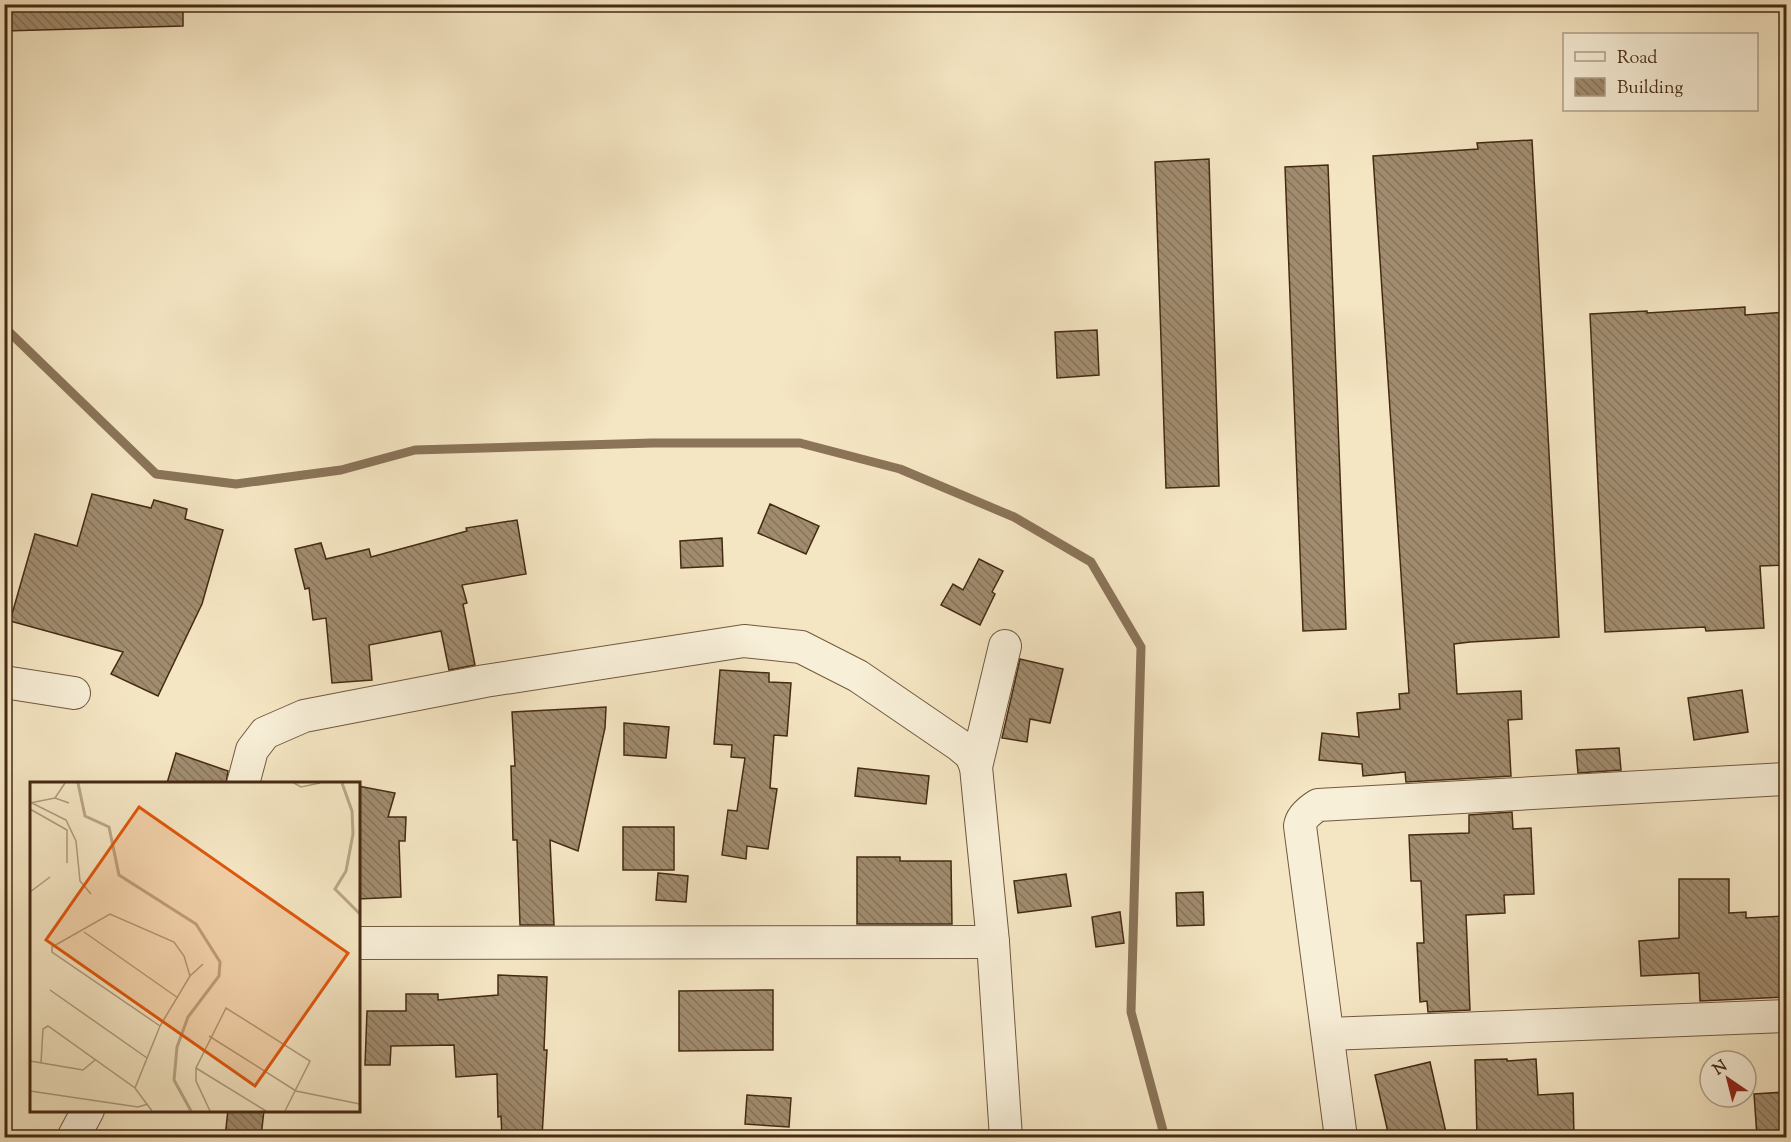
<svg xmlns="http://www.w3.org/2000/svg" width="1791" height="1142" font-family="'Sorts Mill Goudy',serif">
<defs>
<pattern id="building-back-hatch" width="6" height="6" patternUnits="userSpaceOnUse" patternTransform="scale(1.5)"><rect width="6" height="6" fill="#a18c6f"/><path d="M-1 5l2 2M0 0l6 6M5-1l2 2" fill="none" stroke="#85735a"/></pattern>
</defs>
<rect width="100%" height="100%" fill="#f5e6c3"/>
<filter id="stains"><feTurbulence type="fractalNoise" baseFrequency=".00333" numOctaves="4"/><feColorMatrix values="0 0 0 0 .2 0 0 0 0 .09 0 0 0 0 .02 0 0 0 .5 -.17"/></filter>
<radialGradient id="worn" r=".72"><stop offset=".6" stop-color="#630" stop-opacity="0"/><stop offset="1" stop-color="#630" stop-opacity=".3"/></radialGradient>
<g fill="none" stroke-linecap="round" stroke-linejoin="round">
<polyline stroke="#8b7459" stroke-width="9" points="4,327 156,474 236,484 341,470 415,450 652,443 800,443 900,469 1014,517 1091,562 1141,647 1131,1012 1165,1138"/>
</g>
<g fill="url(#building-back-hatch)" stroke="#452a13" stroke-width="1.5">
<polygon points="4,4 183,4 183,26 4,31"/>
<polygon points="1532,140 1559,637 1470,642 1454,644 1457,694 1521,691 1522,719 1508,720 1511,776 1406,782 1405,772 1363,776 1362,764 1319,760 1322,733 1359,737 1357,713 1400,709 1399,694 1409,693 1373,156 1478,149 1477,143"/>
<polygon points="1209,159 1219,486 1166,488 1155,162"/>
<polygon points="1328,165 1346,629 1303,631 1285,167"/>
<polygon points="1745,307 1745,315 1786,312 1786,565 1760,566 1764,628 1706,631 1705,627 1605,632 1590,314 1647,311 1647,313"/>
<polygon points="1097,330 1099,375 1057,378 1055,332"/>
<polygon points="92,494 151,508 154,500 187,509 185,519 223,530 202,604 158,696 111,674 123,652 10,621 35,534 77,546"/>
<polygon points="770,504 819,526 806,554 758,533"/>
<polygon points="517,520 526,574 462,585 467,603 463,604 475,665 449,670 441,631 369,645 372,680 332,683 326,618 313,620 309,588 305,589 295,549 321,543 326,559 369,549 371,557 467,531 466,528"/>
<polygon points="722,538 723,566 681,568 680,541"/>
<polygon points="979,559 1003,571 992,592 995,594 980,625 941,605 953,584 963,590"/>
<polygon points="1020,659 1063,669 1050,723 1030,719 1027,742 1002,738"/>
<polygon points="720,670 769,673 769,682 791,683 787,736 774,735 770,788 777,789 768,849 747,846 746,859 722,855 728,810 737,811 745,758 731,757 732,745 714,744"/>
<polygon points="1742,690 1748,732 1694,740 1688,698"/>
<polygon points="606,707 605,728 578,851 550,840 554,925 520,925 517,840 513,840 511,766 515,766 512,712"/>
<polygon points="624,723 669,727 666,758 624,755"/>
<polygon points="1619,748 1621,770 1578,773 1576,750"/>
<polygon points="176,753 228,771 226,783 167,783"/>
<polygon points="858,768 929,776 926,804 855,796"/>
<polygon points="358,786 395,793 388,817 406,817 405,841 399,841 401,897 358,899"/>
<polygon points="1512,812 1513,829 1531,828 1534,894 1504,895 1505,913 1466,915 1470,1010 1428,1012 1427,1001 1420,1002 1417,943 1424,943 1421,881 1411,881 1409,835 1469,833 1469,815"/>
<rect x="623" y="827" width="51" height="43"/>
<polygon points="857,857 900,857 900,861 951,861 952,924 857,924"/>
<polygon points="658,873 688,876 686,902 656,900"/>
<polygon points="1066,874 1071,906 1018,913 1014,881"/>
<polygon points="1679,879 1729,879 1729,913 1746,912 1746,918 1786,916 1786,997 1700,1001 1699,973 1641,976 1639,941 1679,938"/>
<polygon points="1203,892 1204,925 1177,926 1176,893"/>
<polygon points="1120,912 1124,943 1096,947 1092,917"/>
<polygon points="498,975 547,977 544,1050 547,1050 542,1137 502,1137 501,1116 498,1117 497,1074 456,1077 454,1045 391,1046 390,1065 365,1065 367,1011 406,1011 406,994 438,994 438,1000 498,995"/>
<polygon points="773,990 773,1050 679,1051 679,991"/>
<polygon points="1507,1059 1507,1061 1536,1059 1538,1095 1573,1093 1574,1137 1477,1137 1475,1060"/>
<polygon points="1430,1062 1447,1137 1389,1137 1375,1075"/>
<polygon points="1786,1092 1786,1137 1757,1137 1754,1094"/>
<polygon points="747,1095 791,1098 789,1127 745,1124"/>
<polygon points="228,1110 264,1110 261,1137 225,1137"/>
</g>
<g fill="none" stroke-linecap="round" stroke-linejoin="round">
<defs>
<g id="minor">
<polyline points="1005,646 976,767 993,942 1006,1138"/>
<polyline points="4,682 74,693"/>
<polyline points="243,784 252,750 265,733 304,716 485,681 744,641 801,647 858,676 959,745 971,755 976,767"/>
<polyline points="358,943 993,942"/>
<polyline points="1328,1034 1786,1016"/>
<polyline points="73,1138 88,1110"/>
<path d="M1341,1138L1300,826C1301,817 1310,810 1318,805L1786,779"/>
</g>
</defs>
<use href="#minor" stroke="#71593f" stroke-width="34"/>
<use href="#minor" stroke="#f8efd8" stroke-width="32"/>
</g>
<g transform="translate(30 782)">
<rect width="330" height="330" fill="#f5e6c3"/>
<path fill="none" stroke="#b9a687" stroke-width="3" d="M48,1L55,34L79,45L89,93L166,142L190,180L189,194L158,235L147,265L144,298L161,329M312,1L322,29L323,52L316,89L305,107L330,132"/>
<path fill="none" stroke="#af9b7d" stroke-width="1.5" d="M264,1L271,5L290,1M25,16L35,1M0,20L36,38L46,59L50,99L61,112M0,21L25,16L39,21M0,27L37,48V81M0,110L20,95M54,150L148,216M20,208L117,276M130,244L22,170V165L80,132L144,160L154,174L160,194M179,254L266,309L330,322M0,279L53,288L65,278M11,281L13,247L18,244L105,306L122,329M166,286L236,329M105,306L130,244L160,194L173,182M0,309L108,325L118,322M180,329L166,299V286L196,226L280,279L255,329"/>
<path fill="#e0570c" fill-opacity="0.15" stroke="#e0570c" stroke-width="3" d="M109,25L318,171L225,304L16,158Z"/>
<rect width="330" height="330" fill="none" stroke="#452a13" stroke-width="3"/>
</g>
<rect width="1791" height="1142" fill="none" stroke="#f5e6c3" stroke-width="24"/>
<rect x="6" y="6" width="1779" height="1130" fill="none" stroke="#452a13" stroke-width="3"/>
<rect x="12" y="12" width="1767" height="1118" fill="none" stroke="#452a13" stroke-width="1.5"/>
<rect x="1563" y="33" width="195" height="78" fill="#f8efd8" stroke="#b0a089" stroke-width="1.5"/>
<rect x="1575" y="52" width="30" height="9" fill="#f8efd8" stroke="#b0a089" stroke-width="1.5"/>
<text x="1617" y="63" font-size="18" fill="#452a13">Road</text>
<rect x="1575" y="78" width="30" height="18" fill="url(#building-back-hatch)" stroke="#b0a089" stroke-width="1.5"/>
<text x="1617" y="93" font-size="18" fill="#452a13">Building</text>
<g transform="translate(1728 1079) rotate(325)"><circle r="28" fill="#f8efd8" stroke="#b0a089" stroke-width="1.5"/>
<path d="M0-4.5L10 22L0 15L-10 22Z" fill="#8f2418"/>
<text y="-9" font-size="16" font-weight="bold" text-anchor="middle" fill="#452a13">N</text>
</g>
<rect width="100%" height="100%" filter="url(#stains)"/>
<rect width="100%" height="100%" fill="url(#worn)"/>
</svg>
